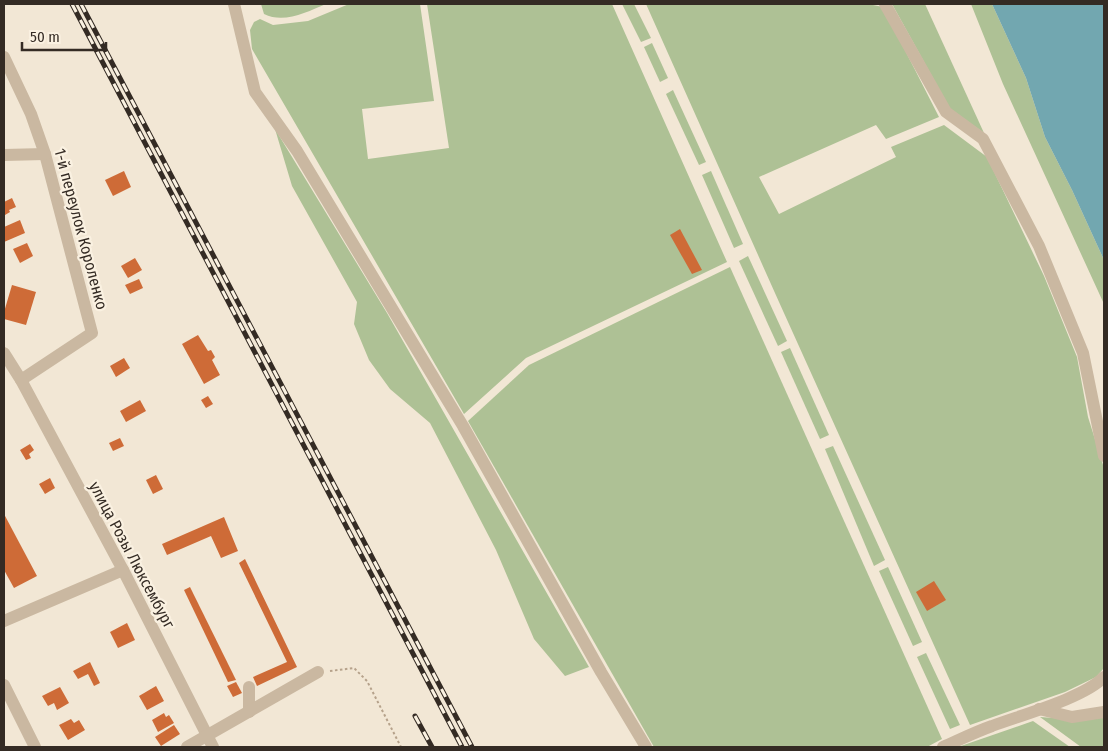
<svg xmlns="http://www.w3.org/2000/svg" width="1108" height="751" font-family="'Fira Sans Condensed',sans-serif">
<rect width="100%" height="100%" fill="#f2e7d5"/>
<g fill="#aec195">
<path d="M261,4H326C307,12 284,24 264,14Z"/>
<polygon points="349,4 420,4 434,101 362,109 368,159 449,148 427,4 612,4 727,262 526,358 464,414 252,49 250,30 254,22 260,19 273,25 308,21"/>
<polygon points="622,4 634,4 651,38 641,42"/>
<polygon points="646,4 868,4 883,7 939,117 886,139 876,125 759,177 779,214 896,157 891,147 944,125 987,157 1044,276 1077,357 1088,417 1104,468 1104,668 1096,677 1065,692 970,725 779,302"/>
<polygon points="892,4 925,4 984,133 950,109"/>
<polygon points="971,4 992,4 1026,78 1045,137 1072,190 1104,260 1104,304 1003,84"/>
<polygon points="652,43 668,78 660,82 644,47"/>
<polygon points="673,90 706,162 699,165 666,94"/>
<polygon points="275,129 387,313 589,667 565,676 534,639 496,550 430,423 390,389 369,360 354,324 357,302 292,186"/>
<polygon points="711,171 743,244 734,248 702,175"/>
<polygon points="748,256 787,341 778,346 739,261"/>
<polygon points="730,267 942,739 927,747 654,747 468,421 529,365"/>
<polygon points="790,348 829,435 820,439 781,352"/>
<polygon points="833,446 885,560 874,566 825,449"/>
<polygon points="888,567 922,642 913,646 879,571"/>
<polygon points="926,653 960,725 950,729 917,657"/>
<polygon points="1104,716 1104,747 1081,747 1040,717 1067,719"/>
<polygon points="1033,721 1070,747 958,747"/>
</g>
<polygon fill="#72a7b0" points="992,4 1104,4 1104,260 1072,190 1045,137 1026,78"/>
<g fill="#ce6b37">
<polygon points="124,171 131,187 113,196 105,180"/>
<polygon points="12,198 16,207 9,210 10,212 5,215 4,202"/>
<polygon points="20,220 25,233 4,242 4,227"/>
<polygon points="680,229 702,270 692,274 670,235"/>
<polygon points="27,243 33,256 20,263 13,249"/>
<polygon points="135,258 142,270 128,278 121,266"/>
<polygon points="139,279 143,288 130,294 125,285"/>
<polygon points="12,285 36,292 26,325 4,319 4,312"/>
<polygon points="198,335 208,351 211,350 215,357 212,360 220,375 204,384 182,344"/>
<polygon points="124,358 130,368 116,377 110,366"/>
<polygon points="208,396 213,404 206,408 201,400"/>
<polygon points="140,400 146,411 126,422 120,411"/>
<polygon points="120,438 124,446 113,451 109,443"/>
<polygon points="30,444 34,450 29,454 31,458 26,460 20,450"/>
<polygon points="156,475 163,489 153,494 146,480"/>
<polygon points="50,478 55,488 45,494 39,484"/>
<polygon points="4,514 37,576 14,588 4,570"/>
<polygon points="224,517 238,551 221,558 211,536 167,555 162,544"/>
<polygon points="245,559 297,667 257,686 253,677 287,662 239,563"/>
<polygon points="934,581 946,600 927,611 916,592"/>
<polygon points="190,587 236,680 228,682 184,590"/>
<polygon points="127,623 135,640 118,648 110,632"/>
<polygon points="90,662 100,683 94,686 88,674 78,679 73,671"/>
<polygon points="236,682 242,693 233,697 227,686"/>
<polygon points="156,686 164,701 147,710 139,696"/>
<polygon points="60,687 69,703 57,710 54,703 48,706 42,696"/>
<polygon points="164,713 166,717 169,715 174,723 158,732 152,720"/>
<polygon points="71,719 74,723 79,720 85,730 68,740 59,725"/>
<polygon points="174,725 180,734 161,746 155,737"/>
</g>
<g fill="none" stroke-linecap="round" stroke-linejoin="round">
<polyline stroke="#b6a28b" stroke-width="2" stroke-dasharray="2.5 2.5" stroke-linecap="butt" points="330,671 354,668 367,681 401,747"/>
<g stroke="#cab8a1" stroke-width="12">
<polyline points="234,4 255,92 297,151 463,426 601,672 646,747"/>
<polyline points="885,4 946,112 983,139 1039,246 1083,353 1104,456"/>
<polyline points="4,57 31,114 45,154 92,333 21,380"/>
<polyline points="4,155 45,154"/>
<polyline points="4,353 21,380 123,570 213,747"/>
<polyline points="4,621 123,570"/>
<polyline points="4,685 35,747"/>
<polyline points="249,687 249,712"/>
<polyline points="1039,709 1072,717 1104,712"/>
<polyline points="187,747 318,672"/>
<path d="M943,747C959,740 975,732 992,726C1021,715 1084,698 1104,677"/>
</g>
<defs>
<g id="rail">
<polyline points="72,4 462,747"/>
<polyline points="81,4 472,747"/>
<polyline points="415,716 432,747"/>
</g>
</defs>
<use href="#rail" stroke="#342b24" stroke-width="5"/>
<use href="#rail" stroke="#faf1e1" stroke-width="3" stroke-dasharray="9" stroke-linecap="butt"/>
</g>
<g text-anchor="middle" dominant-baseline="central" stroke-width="4.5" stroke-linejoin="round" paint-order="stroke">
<g font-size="16" fill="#342b24" stroke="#faf1e1">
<text transform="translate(81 229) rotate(75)">1-й переулок Короленко</text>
<text transform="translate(132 555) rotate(62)">улица Розы Люксембург</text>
</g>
</g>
<rect width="1108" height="751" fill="none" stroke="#342b24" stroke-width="10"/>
<path d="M22 42v8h84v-8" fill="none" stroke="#342b24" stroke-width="2.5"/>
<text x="30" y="42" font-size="15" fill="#342b24" stroke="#faf1e1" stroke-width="4" paint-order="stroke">50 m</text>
</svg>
